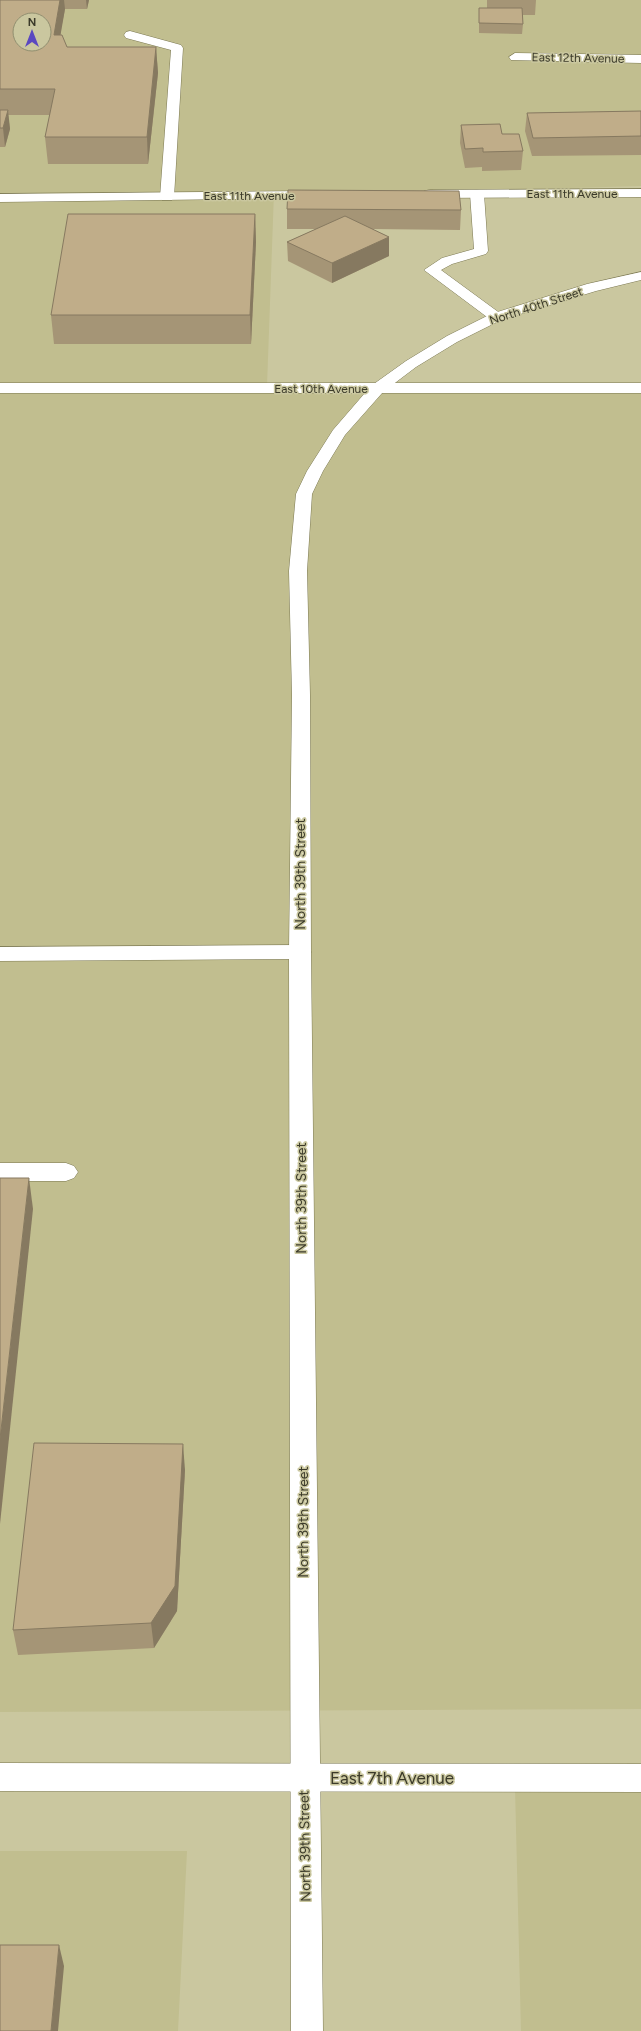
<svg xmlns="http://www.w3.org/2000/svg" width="641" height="2031" font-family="Figtree,sans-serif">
<rect width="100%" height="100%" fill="#cac79f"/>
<g fill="#c1be8f" fill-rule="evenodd">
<path d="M0,0H641V186L501,190L274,192L267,386L0,385ZM20,20H44V44H20Z"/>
<polygon points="641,389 641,1709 0,1712 0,391"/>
<polygon points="515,1787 641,1787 641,2031 521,2031"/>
<polygon points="0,1851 187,1851 178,2031 0,2031"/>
</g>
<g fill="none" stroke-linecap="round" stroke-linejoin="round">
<defs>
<g id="service">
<polygon points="130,31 181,45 183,48 174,197 172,200 162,200 160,197 171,50 126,38 124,35 126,32"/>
<polygon points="477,190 482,191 484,194 488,251 486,254 452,264 441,270 501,314 503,317 501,320 491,320 424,270 442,258 474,249 470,194 472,191"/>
<polygon points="300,945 308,947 311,952 308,957 300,959 0,961 0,947"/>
</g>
<g id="minor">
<polygon points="515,53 641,55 641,63 511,60 509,57"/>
<polygon points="641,189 641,197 429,198 424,197 422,194 424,191 429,190"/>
<polygon points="317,191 322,192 324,195 322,198 0,202 0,194"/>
<rect x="0" y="383" width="641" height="10"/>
<polygon points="0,1163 66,1163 74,1166 78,1172 74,1178 66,1181 0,1181"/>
</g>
<polygon id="tertiary" points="0,1763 641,1764 641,1792 0,1791"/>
<polygon id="secondary" points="641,272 641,280 596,291 501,320 457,342 416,367 383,392 345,435 323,471 312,494 307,571 310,695 311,952 323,2031 291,2031 289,952 292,695 289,571 296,494 307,471 333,430 371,386 406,361 447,336 491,314 587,284"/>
</defs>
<use href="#service" stroke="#7c7953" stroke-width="1"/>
<use href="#minor" stroke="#7c7953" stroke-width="1"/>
<use href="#tertiary" stroke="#7c7953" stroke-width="1"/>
<use href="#secondary" stroke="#7c7953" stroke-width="1"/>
<use href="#service" fill="#fff" fill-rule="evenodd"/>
<use href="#minor" fill="#fff" fill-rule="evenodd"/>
<use href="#tertiary" fill="#fff" fill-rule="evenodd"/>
<use href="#secondary" fill="#fff" fill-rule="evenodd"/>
</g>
<g fill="#a59576">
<polygon points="0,0 109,0 89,0 87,9 65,9 60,35 67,47 156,47 158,73 148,164 48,164 45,137 50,115 8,115 10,129 5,147 0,147"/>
<polygon points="487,0 536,0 535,15 523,15 523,24 522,34 479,33 479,8 487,8"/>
<polygon points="641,111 641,155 532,156 525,131 527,113"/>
<polygon points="461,125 502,134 523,151 521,170 482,171 482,167 465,168 460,143"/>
<polygon points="287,209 461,210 460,230 372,229 389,237 389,256 332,283 288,261 287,242 316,229 287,229"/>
<polygon points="255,214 256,242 251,344 54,344 51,315"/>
<polygon points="185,1470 177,1611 154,1648 18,1655 13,1630"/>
</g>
<g fill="#867960">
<polygon points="60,0 64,0 65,9 56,61 54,35"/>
<polygon points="86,0 89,0 87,9"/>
<polygon points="156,47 158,73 148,164 147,137"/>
<polygon points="8,110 10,129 5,147 3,128"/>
<polygon points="255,214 256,242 251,344 250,315"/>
<polygon points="389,237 389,256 332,283 332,263"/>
<polygon points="29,1178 33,1209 0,1524 0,1439"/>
<polygon points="183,1444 185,1470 177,1611 154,1648 151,1623"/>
<polygon points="59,1945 64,1966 58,2031 51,2031"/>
</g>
<g fill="#c0ad89" stroke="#867960" fill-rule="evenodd">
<path d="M0,0H60L54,35H62L67,47H156L147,137H45L55,89H0ZM20,20H44V44H20Z"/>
<polygon points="479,8 522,8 523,24 479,23"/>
<polygon points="0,110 8,110 3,128 0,128"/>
<polygon points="641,111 641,136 533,138 527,113"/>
<polygon points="500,124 502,134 519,134 523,151 483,152 483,148 465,149 461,125"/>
<polygon points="288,190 459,191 461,210 287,209"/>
<polygon points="68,214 255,214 250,315 51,315"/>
<polygon points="345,216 389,237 332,263 287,242"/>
<polygon points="0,1178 29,1178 0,1439"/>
<polygon points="34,1443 183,1444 175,1586 151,1623 13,1630"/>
<polygon points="0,1945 59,1945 51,2031 0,2031"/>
</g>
<g text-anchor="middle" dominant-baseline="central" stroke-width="3" stroke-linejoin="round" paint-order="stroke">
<g font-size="12" fill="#3b3a2a" stroke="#cac79f">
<text transform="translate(578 58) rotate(1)">East 12th Avenue</text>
<text x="572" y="194">East 11th Avenue</text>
<text x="249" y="196">East 11th Avenue</text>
<text transform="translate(536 306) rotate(-18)">North 40th Street</text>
<text x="321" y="389">East 10th Avenue</text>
</g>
<g font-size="14" fill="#3b3a2a" stroke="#cac79f">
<text transform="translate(300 874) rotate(-90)">North 39th Street</text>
<text transform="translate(301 1198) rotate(-90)">North 39th Street</text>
<text transform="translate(303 1522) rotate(-90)">North 39th Street</text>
<text transform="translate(305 1846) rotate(-91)">North 39th Street</text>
</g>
<g font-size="17" fill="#3b3a2a" stroke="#cac79f">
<text x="392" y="1778">East 7th Avenue</text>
</g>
</g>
<g transform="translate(32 32)"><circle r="19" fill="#cac79f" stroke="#918f70"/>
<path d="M0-3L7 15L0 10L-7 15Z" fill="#5a48c0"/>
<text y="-6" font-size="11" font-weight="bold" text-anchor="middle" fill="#3b3a2a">N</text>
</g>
</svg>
